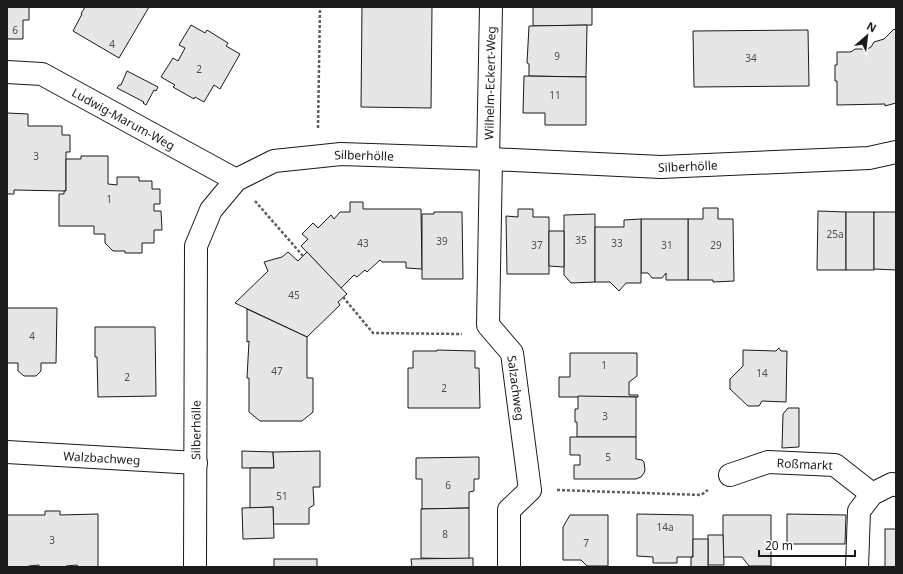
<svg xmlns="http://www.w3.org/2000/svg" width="903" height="574" font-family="'Noto Sans',sans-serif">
<rect width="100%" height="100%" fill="#fff"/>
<g fill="#e6e6e6" stroke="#1a1a1a">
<polygon points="7,7 29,7 29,20 23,20 23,39 7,39"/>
<polygon points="85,7 149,7 119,58 73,31 82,14 81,14"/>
<polygon points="362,7 432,7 431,108 361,107"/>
<polygon points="533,7 592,7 592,25 533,26"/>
<polygon points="191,25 205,33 207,30 228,43 226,46 240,54 220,89 214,85 204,102 195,97 194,99 173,87 175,85 161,77 173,58 178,61 185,48 179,45"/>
<polygon points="587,25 586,77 529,76 529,64 527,63 529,26"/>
<polygon points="894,29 896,31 896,103 885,106 885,104 837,105 837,81 835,81 835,65 837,65 837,52 851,52 855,49 867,49 871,47 874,42 884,39"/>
<polygon points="808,30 809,86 694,87 693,31"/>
<polygon points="127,71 158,87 156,91 154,90 146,105 143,103 144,102 117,88 119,85 121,85"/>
<polygon points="524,76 586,77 586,125 545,125 545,113 523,113"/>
<polygon points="7,113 28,114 28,126 62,126 62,135 70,135 70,152 66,152 66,191 14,190 14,194 7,194"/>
<polygon points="81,156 108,156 108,184 117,185 117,177 139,177 139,181 152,181 152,189 160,189 160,204 154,204 154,211 161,211 162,230 154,230 154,243 142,243 142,253 125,253 125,251 113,251 105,243 105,234 94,234 94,226 59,226 59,194 64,194 64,191 66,191 66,159 81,159"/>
<polygon points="350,202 363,202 363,209 421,209 422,269 406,268 406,262 382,262 380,260 367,272 365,270 357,277 354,275 341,288 301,246 308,239 302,234 313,223 318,228 331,215 334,219 340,212 350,212"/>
<polygon points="703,208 718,208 718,219 733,219 734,281 713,282 713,280 688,280 688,219 703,219"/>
<polygon points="518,209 533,209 533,217 549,217 549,274 507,274 506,216 518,217"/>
<polygon points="818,211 846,212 846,270 817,270"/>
<polygon points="434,212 462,212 463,279 422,279 422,214 434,214"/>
<rect x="846" y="212" width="28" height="58"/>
<polygon points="874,212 896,212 896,270 874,269"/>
<polygon points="595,214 595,282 571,283 564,275 564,215"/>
<polygon points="641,219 688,219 688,280 666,280 666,273 662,278 652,278 648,273 641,273"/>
<polygon points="641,219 641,283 626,283 619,291 610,282 595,282 595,227 624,227 624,220"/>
<polygon points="549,231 564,231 564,267 549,266"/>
<polygon points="288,252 298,261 307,252 347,294 338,302 340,305 307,337 235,303 268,271 264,262 282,257"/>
<polygon points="7,308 57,308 56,363 41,363 41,371 36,376 24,376 18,371 18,363 7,363"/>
<polygon points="247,309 307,337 307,378 313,378 313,412 302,421 260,421 249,412 249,378 247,378 249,341 247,342"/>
<polygon points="95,327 155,327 156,396 98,397 97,357 95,357"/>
<polygon points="779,348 781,351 787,351 786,402 762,401 759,406 748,406 730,389 730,379 743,366 743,350 776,351"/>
<polygon points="437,350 475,351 475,368 479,368 480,408 408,408 408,368 413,368 413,351 437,351"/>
<polygon points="570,353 637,353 637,376 629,382 629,395 638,395 638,397 559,397 559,377 570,377"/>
<polygon points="578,396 636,397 636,437 577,437 577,422 575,422 575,409 578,409"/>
<polygon points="788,408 799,408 799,447 782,448 783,414"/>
<polygon points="570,437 636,437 636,459 642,460 644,462 645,470 644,473 641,477 636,479 574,479 574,465 580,465 580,455 570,455"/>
<polygon points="242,451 273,452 274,468 242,468"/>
<polygon points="320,451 320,487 313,487 314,505 309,508 309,524 273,524 273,507 250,508 250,468 274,468 273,452"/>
<polygon points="479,457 479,479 474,479 474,491 469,492 469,508 422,509 422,479 416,479 416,458"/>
<polygon points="273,507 274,538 243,539 242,508"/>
<polygon points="469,508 469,559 421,558 421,509"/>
<polygon points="45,511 60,511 60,515 98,514 98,567 79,567 77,565 66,566 66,567 39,567 39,565 29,566 27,567 7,567 7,515 45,515"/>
<polygon points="637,514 693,515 693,557 677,557 677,563 653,563 653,557 637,556"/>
<polygon points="787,514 846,515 845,544 787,544"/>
<polygon points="570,515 608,515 608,566 587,566 581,560 563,560 563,527"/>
<polygon points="723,515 771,515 771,566 749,566 742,557 723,557"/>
<rect x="885" y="529" width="11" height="38"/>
<polygon points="708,535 723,535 724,565 708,565"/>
<polygon points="693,539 708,539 708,567 691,567 691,557 693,557"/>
<polygon points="473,558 473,567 412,567 411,559"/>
<rect x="274" y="559" width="43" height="8"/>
</g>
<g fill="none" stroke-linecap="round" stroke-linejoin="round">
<defs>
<g id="minor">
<path id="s1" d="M7,72L42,74L236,180"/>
<path id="s2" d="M488,159L491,7"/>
<path id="s3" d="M491,159L488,325L512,353L530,490L509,510V567"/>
<path id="s4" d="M7,452L196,463"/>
<path id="s5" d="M730,475L768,462L835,465L872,494"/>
<path id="s6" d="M195,567L196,246L211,210L236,180L274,161L341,154L491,159L661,167L869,158L896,152"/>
<polyline points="857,567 859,511 872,494 892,484 896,485"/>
</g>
</defs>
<use href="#minor" stroke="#1a1a1a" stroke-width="24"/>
<g stroke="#5f5f5f" stroke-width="2.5" stroke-dasharray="3 2" stroke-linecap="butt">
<polyline points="318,128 320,7"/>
<polyline points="255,201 303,256"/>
<polyline points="343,297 373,333 462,334"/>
<polyline points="557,490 701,495 708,490"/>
</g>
<use href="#minor" stroke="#fff" stroke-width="22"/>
</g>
<g text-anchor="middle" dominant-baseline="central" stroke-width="3" stroke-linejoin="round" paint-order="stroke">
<g font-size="10" fill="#4d4d4d">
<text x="15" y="30">6</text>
<text x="112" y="44">4</text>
<text x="557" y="56">9</text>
<text x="751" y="58">34</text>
<text x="199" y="69">2</text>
<text x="555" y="95">11</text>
<text x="36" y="156">3</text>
<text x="109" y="199">1</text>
<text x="835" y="234">25a</text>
<text x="581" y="240">35</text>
<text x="442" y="241">39</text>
<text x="363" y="243">43</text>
<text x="617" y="243">33</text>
<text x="537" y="245">37</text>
<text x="667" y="245">31</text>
<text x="716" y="245">29</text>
<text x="294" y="295">45</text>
<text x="32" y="336">4</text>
<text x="604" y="365">1</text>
<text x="277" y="371">47</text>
<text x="762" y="373">14</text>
<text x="127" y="377">2</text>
<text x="444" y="388">2</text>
<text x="605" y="416">3</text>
<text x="608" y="457">5</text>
<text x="448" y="485">6</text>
<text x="282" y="496">51</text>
<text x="665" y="527">14a</text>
<text x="445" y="534">8</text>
<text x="52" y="540">3</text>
<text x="586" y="543">7</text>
</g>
<g font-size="12" fill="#1a1a1a" stroke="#fff">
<text stroke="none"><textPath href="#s2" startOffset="76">Wilhelm-Eckert-Weg</textPath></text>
<text stroke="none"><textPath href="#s1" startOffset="128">Ludwig-Marum-Weg</textPath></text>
<text stroke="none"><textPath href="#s6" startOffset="532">Silberhölle</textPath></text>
<text stroke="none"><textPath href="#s6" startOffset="856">Silberhölle</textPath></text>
<text stroke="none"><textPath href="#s3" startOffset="238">Salzachweg</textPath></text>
<text stroke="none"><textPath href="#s6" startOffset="137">Silberhölle</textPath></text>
<text stroke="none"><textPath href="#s4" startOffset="95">Walzbachweg</textPath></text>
<text stroke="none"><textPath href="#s5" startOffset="77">Roßmarkt</textPath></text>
</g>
</g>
<rect width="903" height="574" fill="none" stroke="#1a1a1a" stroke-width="16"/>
<g transform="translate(867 36) rotate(28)" stroke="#ffffff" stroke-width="3" paint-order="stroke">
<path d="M0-3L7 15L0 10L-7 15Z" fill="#1a1a1a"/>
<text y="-6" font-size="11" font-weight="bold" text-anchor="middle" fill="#1a1a1a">N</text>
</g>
<path d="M759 550v6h96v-6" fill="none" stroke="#1a1a1a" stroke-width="2"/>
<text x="765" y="550" font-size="12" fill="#1a1a1a" stroke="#ffffff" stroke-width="3" paint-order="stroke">20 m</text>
</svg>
